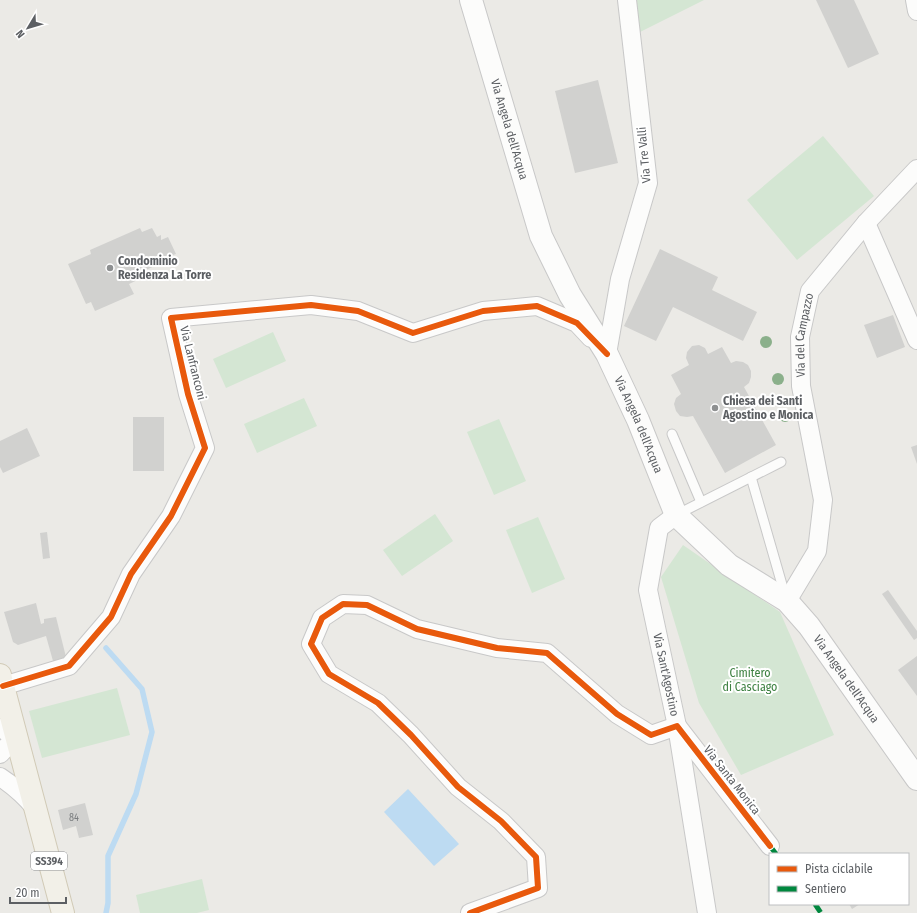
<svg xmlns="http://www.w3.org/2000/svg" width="917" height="913" font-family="'Fira Sans Condensed',sans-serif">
<rect width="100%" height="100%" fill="#ebeae6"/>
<g fill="#d4e6d3">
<polygon points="635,0 704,0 636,34"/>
<polygon points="823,136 874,196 797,260 747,200"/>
<polygon points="273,332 286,361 226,388 213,359"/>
<polygon points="304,398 317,426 257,453 244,424"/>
<polygon points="499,419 526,481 494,495 467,432"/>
<polygon points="435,514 453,541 402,576 383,550"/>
<polygon points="538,517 565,579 532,593 506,530"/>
<polygon points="683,545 780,612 834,735 741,775 699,703 661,577"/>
<polygon points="117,688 130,735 42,758 29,711"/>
<polygon points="202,879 209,910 197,913 140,913 136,895"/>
</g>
<polygon fill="#bddbf2" points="408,789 459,844 434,866 384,812"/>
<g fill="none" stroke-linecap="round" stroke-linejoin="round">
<polyline stroke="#bddbf2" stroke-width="5.5" points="106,913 108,903 108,856 136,794 152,732 142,689 106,648"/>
</g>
<g fill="#d1d1cf">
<polygon points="816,0 854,0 879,54 848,68"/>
<polygon points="598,80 618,163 575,173 555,91"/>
<polygon points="140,228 142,232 152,228 157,237 161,235 161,240 168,237 176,254 170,256 171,259 141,272 144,277 129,284 134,294 95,311 91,302 86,304 68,264 91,254 90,250"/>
<polygon points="660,249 718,277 712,290 757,312 743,341 673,307 656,341 624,326"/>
<polygon points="893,315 905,347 877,358 864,325"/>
<polygon points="699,345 705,348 708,354 722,347 731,363 736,361 743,362 748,365 751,371 751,377 749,383 744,387 776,445 725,473 693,416 687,417 680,416 676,411 674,404 676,398 681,394 671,375 689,365 686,358 687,352 692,346"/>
<rect x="133" y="417" width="31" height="54"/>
<polygon points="27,428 40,456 3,473 0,467 0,441"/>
<polygon points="917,445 917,464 911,447"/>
<polygon points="47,532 50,558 43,559 40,533"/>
<polygon points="888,590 917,631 917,638 914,640 882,594"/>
<polygon points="36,603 41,624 44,623 44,619 56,617 66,657 53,661 46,636 18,645 13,642 4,612"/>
<polygon points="917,656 917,696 898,670"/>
<polygon points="85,803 93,835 79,838 76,826 63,830 58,810"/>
<polygon points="849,904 860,904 852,909"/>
</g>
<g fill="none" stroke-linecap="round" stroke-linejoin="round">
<defs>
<g id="service">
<polyline points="672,434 701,502"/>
<polyline points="751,477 785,595"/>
<polyline points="676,515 781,462"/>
</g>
<g id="minor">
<polyline points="915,0 917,11"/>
<polyline points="866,223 917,340"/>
<polyline points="607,354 620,279 648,183 627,0"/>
<path id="s1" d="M676,515L659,528L648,590L677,726L707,913"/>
<path id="s2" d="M787,601L817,551L823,500L801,386L800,337L810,291L866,223L917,169"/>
<polyline points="3,686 69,666 111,617 131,574 171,516 205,448 188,394 171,318 311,305 358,311 413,333 483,311 537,306 577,323 591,338"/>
<polyline points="0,728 16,737 0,754"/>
<path d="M0,777C14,786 24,795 35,808"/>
<polyline points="470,913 538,888 536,857 501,821 458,787 411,735 378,703 329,674 311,644 322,618 343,604 367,605 417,629 497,648 547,653 617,714 651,735 677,726 770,846"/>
</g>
<g id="tertiary">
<path id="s3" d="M471,0L541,236L570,295L607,354L638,420L676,515L729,565L787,601L809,626L917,779"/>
</g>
<polyline id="primary" points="0,675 63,913"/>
</defs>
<use href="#service" stroke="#c8c8c8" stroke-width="11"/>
<use href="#minor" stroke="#c8c8c8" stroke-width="20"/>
<use href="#tertiary" stroke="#c8c8c8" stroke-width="24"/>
<use href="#primary" stroke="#d1cab6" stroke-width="24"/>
<use href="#service" stroke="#fcfcfb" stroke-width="9"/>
<use href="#minor" stroke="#fcfcfb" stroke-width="18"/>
<use href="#tertiary" stroke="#fcfcfb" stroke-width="22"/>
<use href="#primary" stroke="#f2f0e8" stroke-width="22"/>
<g stroke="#00873e" stroke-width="5" stroke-dasharray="10 5" stroke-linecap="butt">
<polyline points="770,846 776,854"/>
<polyline points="815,904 821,913"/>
</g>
<defs>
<g id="cycleway">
<polyline points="3,686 69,666 111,617 131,574 171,516 205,448 188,394 171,318 311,305 358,311 413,333 483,311 537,306 577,323 607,354"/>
<polyline points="470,913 538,888 536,857 501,821 458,787 411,735 378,703 329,674 311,644 322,618 343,604 367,605 417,629 497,648 547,653 617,714 651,735 677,726 770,846"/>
</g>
</defs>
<use href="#cycleway" stroke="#fff" stroke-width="8"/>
<use href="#cycleway" stroke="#e8590c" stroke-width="6"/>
</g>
<g fill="#8bb08b">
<circle cx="766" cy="342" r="6"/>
<circle cx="778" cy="379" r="6"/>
<circle cx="785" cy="416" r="6"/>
</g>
<g fill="#8e9091" stroke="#fff" stroke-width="1.5">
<circle cx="110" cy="268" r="4"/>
<circle cx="715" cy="408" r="4"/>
</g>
<g text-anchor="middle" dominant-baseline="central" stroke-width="4" stroke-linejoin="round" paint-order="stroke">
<g font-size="10" fill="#7a7d7f">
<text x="74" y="818">84</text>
</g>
<rect fill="#fff" stroke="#8d8f92" stroke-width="1" x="31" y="852" width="36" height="18" rx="3"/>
<g font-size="11" font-weight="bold" fill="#5c5f63">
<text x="49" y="861">SS394</text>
</g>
<g font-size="12" fill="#5c5f63" stroke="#fff">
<text stroke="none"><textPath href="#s3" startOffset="135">Via Angela dell'Acqua</textPath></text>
<text transform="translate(644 155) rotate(-95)">Via Tre Valli</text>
<text stroke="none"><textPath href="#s2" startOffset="277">Via del Campazzo</textPath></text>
<text transform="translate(193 363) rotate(76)">Via Lanfranconi</text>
<text stroke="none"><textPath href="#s3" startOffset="459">Via Angela dell'Acqua</textPath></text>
<text stroke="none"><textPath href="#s1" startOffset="171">Via Sant'Agostino</textPath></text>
<text stroke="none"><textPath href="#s3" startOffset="796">Via Angela dell'Acqua</textPath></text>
<text transform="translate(732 780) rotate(52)">Via Santa Monica</text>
</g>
<g font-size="12" font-weight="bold" fill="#5c5f63" stroke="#fff" text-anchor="start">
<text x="118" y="261">Condominio<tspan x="118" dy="14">Residenza La Torre</tspan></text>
<text x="723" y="401">Chiesa dei Santi<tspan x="723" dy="14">Agostino e Monica</tspan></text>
</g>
<g font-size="12" fill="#3d8141" stroke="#fff">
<text x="750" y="673">Cimitero<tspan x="750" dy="14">di Casciago</tspan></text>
</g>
</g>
<rect x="769" y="853" width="140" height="52" fill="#ffffff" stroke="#bebfc1"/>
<rect x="777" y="866" width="20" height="6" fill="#e8590c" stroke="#bebfc1"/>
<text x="805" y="873" font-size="12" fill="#5c5f63">Pista ciclabile</text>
<rect x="777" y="886" width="20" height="6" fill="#00873e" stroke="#bebfc1"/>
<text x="805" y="893" font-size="12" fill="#5c5f63">Sentiero</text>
<g transform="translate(28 28) rotate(232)" stroke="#ffffff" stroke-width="3" paint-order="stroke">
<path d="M0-3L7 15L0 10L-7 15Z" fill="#5c5f63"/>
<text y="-6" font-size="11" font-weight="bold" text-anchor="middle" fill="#5c5f63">N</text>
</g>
<path d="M10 897v6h56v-6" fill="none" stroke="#5c5f63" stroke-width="2"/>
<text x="16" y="897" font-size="12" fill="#5c5f63" stroke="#ffffff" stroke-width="3" paint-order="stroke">20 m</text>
</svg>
